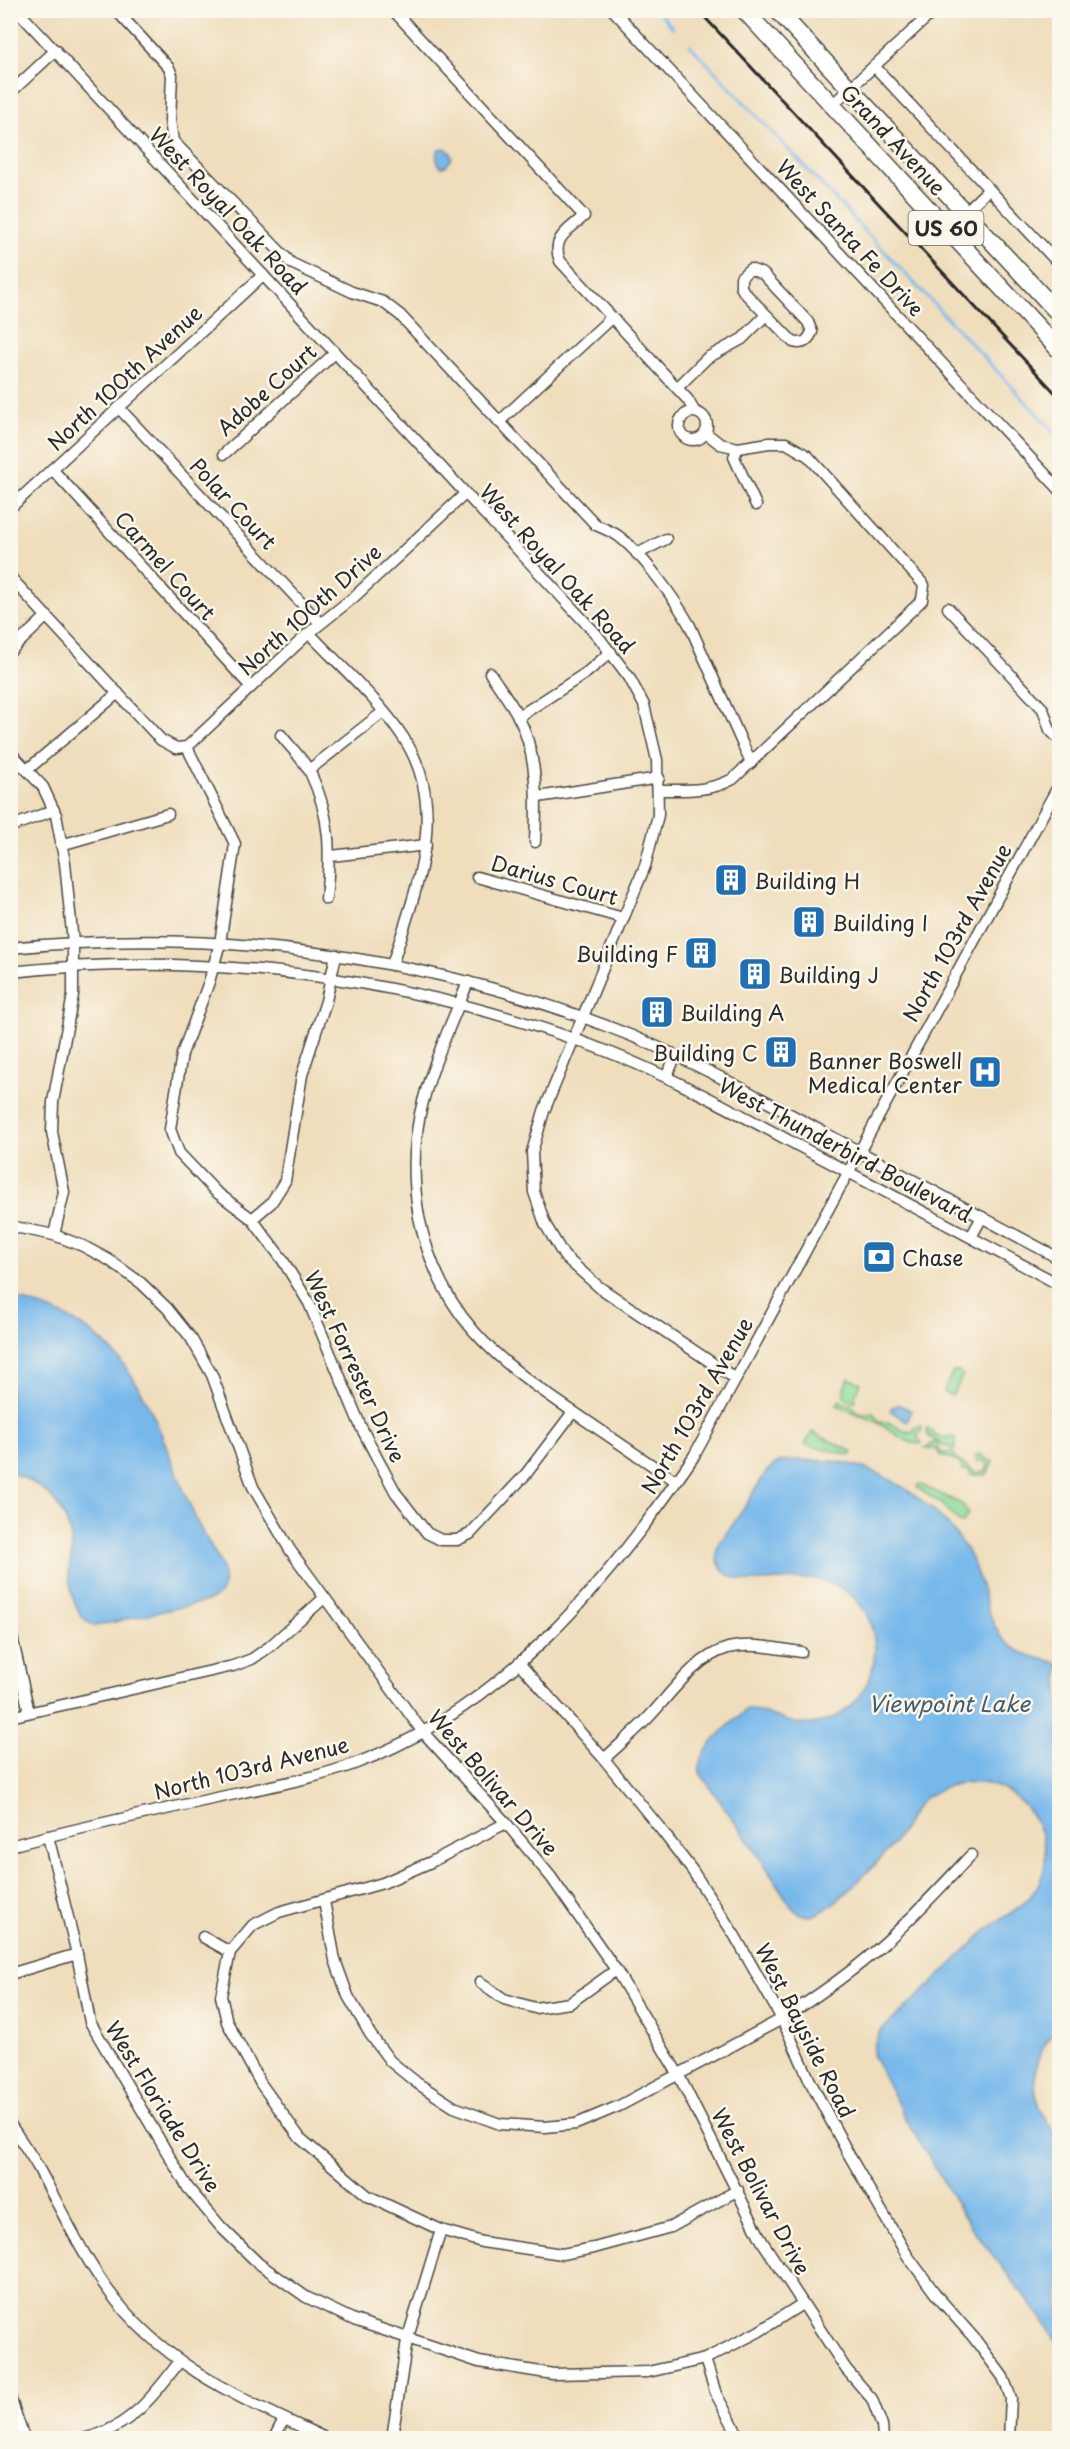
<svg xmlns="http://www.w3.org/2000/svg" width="1070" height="2449" font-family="'Playpen Sans',sans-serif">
<rect width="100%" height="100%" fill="#fbf7ec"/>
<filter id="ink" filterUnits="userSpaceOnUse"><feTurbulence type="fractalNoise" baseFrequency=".0167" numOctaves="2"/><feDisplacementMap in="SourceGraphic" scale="12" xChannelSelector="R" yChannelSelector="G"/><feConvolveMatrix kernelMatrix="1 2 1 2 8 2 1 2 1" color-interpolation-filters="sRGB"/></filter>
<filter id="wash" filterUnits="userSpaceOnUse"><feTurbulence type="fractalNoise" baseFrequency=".008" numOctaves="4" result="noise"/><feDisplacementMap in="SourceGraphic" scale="24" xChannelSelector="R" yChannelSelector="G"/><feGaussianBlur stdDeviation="1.35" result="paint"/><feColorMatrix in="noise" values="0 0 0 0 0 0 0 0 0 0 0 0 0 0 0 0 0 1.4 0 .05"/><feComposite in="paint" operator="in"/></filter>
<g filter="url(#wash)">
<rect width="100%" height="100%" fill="#efddbb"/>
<g fill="#8ada9a" stroke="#5a8262" stroke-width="1.5">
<polygon points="953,1372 959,1372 963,1375 952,1396 943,1392"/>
<polygon points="849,1378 861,1383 855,1396 856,1402 849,1401 844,1396 844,1388"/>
<path d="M840,1400L844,1404L851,1405L860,1414L873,1412L879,1422H888L908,1433V1431L912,1432L916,1427L921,1426L922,1430L917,1437L922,1443C910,1448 892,1430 883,1426C870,1418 852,1413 837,1405Z"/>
<polygon points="927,1428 932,1430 935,1436 947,1438 949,1436 955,1438 955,1449 945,1446 928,1436"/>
<polygon points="812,1432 853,1452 851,1455 805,1445"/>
<path d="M935,1442L939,1445L938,1448L941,1453L953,1452L957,1459L976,1473L986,1471L988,1466L985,1461H977L975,1456L979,1454L993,1462L987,1475H971L969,1470H962C962,1460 949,1458 941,1456L936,1449L925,1448Z"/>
<polygon points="919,1484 962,1504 968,1513 963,1523 960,1523 941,1503 917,1488"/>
</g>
<g fill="#77b8eb" stroke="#51728b" stroke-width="1.5">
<path d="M445,148L451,153L452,158L446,166L441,167C436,161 435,155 439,149Z"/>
<path d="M10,1298C49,1306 87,1323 114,1353C155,1398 172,1469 198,1524C206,1540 222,1559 224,1577C226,1590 219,1596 208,1601L96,1626C75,1619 71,1594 69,1573C69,1565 72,1557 72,1550C71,1511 46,1484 11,1473Z"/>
<polygon points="898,1404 912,1411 907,1422 890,1410 893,1406 896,1407"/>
<path d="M799,1460C814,1461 830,1460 845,1463C894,1473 951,1515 972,1561C984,1586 986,1620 1005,1641C1019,1655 1041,1659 1059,1663V2027C1025,2058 1029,2105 1059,2137V2346L1043,2320L968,2223L906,2120L873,2056L874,2046L879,2032C915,2001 948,1968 981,1935C1001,1915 1028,1909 1040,1881C1050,1860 1045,1835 1032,1816C1021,1798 1002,1785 981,1783C960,1781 941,1786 925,1798C910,1809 908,1825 897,1839C885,1855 832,1911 814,1915C804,1918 797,1913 791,1906L758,1855L700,1773C696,1749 731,1725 747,1709C770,1711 789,1727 813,1724C872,1716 896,1638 853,1597C842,1587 827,1580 812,1579C787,1576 731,1593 719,1564C716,1558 716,1553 718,1546C722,1537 730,1529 736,1520C747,1504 757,1486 768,1470L778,1462Z"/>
</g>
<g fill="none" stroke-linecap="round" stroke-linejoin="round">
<g stroke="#77b8eb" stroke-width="3">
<polyline points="657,10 673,28"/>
<polyline points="690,45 1060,438"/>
</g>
</g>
</g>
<g filter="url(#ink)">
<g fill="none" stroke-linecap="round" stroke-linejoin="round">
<defs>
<g id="minor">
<polyline points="17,10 597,635 629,677 644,705 657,760 658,815 645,866 544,1111 532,1152 534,1192 545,1224 564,1256 599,1287 736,1379"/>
<path d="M116,10L169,68L172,75L170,120L173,141L291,263L352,292L383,302L400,315L596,525C603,528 610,531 617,535C642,553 675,599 690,626L751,763"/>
<path d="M393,10L584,216C568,231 551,238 560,261L688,400L694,411"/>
<polyline points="613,10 1060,490"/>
<polyline points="874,66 1060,265"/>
<polyline points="10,93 56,50"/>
<polyline points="832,105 935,10"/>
<polyline points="964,213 988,190"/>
<path d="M750,269L763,274L808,322L812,332C808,341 803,345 793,342L744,292L741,287V277Z"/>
<polyline points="677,388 707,358 742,339 766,315"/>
<polyline points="119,408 320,623"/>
<circle cx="693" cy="426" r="14"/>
<polyline points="499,422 611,318"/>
<polyline points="738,448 734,457 756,505"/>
<polyline points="224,454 335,353"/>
<polyline points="52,469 251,687"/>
<polyline points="10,508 263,275"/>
<polyline points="637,554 666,539"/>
<polyline points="10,577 161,740 176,748 187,747 309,633 354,597 465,494"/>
<polyline points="948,608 1043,709 1050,730 1060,740"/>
<path d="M309,633C340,666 378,699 403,737C451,809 415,891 392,965"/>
<polyline points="10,651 47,616"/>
<path d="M490,673C499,687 510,701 518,716C538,755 537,800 535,842"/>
<polyline points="518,717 586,673 611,652"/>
<path d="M281,735C290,747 303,759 310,772C331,816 331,852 326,899"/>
<polyline points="187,747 235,844 220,943 209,982 182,1054 170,1129 179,1153 215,1191 252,1219 282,1259 309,1303 361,1427 377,1458 396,1493 427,1533 441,1540 457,1540 470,1534 526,1474 573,1412"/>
<polyline points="10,752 43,787 56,815 65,863 73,943 73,995 53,1102 52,1132 64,1192 54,1235"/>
<polyline points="27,770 118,693"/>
<polyline points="309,770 383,712"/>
<path d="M659,790C686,790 709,792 733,779L915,607L922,600L924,585L808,456L786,443H769L738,448L720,444L706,433"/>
<polyline points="538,797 659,778"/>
<polyline points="10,827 54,810"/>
<polyline points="61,845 168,814"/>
<polyline points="331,856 426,845"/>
<polyline points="477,877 623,918"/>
<path d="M10,948C221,927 435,956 632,1036C701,1065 766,1101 832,1137C908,1178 984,1218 1060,1259"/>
<path d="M10,972C211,950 417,978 606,1051C672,1077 734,1111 797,1145C885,1191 972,1238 1060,1285"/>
<path d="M468,982C451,1025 430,1068 420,1114C413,1148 413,1183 419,1217C439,1316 496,1360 575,1413C609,1436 642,1459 676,1481"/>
<polyline points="666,1077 676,1056"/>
<polyline points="252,1219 271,1203 285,1181 302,1075 326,1001 336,955"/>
<polyline points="10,1226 54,1235 83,1246 109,1260 141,1283 167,1308 191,1338 212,1375 253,1487 290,1550 422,1731 506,1823 551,1877 616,1970 678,2074 762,2241 846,2369 872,2399 882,2426 883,2438"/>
<polyline points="971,1237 982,1217"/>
<polyline points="10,1628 29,1712"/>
<polyline points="519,1663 604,1759 659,1827 692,1870 735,1936 782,2019 811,2083 849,2155 907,2255 937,2296 974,2338 1003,2377 1011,2398 1009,2438"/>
<polyline points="10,1717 233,1666 252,1659 269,1647 323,1599"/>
<path d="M604,1759C618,1746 632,1734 645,1721C669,1697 693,1658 728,1648C750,1642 779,1649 801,1652"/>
<polyline points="506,1823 431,1862 383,1883 279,1912 253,1925 230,1952 221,1996 227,2022 261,2084 300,2138 368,2196 441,2230 482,2242 562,2254 594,2248 671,2227 738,2190"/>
<polyline points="48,1836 77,1954 90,2022 188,2188 221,2227 258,2263 306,2297 354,2320 479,2362 553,2374 648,2372 705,2359 758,2332 802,2304"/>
<path d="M10,1846C85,1826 160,1810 235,1794C275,1785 316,1778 354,1764C502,1710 608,1582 694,1456L1060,783"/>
<path d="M324,1901L335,1960L348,1996L370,2034L390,2061L417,2083L454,2107L500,2124L545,2127L576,2124L619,2106L782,2019C816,1997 849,1974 879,1948C912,1919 941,1887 971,1855"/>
<polyline points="203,1937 230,1952"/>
<polyline points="10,1974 77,1954"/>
<polyline points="480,1982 504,1999 535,2008 570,2003 616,1970"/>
<path d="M10,2124C20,2140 32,2155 40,2171C62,2211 81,2253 108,2290C164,2367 243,2399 325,2438"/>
<polyline points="705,2359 716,2394 740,2438"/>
<polyline points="10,2397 24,2438"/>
<path d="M86,2438C128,2429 155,2395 179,2362"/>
<polyline points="274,2438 284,2419"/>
<polyline points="392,2438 407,2340 441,2230"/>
</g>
<g id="highway">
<polyline points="744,10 1060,351"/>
<polyline points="777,10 1060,315"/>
</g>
</defs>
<use href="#minor" stroke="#484641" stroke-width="13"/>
<use href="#highway" stroke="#484641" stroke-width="19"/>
<use href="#minor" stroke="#fff" stroke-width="10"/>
<use href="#highway" stroke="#fff" stroke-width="16"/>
<polyline stroke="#2b2b2b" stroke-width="3" points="698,10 1060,398"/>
</g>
</g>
<defs>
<symbol id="building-square" viewBox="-11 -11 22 22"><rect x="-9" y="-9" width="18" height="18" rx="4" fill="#1f6fb2" stroke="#fbf7ec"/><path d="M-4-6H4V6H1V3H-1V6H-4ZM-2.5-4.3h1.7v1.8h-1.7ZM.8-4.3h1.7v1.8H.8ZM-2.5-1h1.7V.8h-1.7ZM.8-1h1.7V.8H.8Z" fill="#fff"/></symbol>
<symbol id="hospital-square" viewBox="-11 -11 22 22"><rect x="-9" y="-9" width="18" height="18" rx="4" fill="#1f6fb2" stroke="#fbf7ec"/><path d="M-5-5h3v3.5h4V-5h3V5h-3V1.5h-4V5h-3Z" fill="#fff"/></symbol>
<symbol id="bank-square" viewBox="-11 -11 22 22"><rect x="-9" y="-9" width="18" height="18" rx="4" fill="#1f6fb2" stroke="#fbf7ec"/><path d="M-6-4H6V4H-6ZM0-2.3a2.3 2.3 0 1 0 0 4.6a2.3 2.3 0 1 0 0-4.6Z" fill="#fff"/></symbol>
</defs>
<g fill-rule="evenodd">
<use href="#building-square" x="712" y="861" width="38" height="38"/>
<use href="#building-square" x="790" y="903" width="38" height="38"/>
<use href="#building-square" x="682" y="934" width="38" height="38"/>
<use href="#building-square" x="736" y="955" width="38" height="38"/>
<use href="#building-square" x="638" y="993" width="38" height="38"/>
<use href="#building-square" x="762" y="1033" width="38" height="38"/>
<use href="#hospital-square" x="966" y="1053" width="38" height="38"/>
<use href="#bank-square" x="860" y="1238" width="38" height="38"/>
</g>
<g text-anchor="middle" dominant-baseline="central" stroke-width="5" stroke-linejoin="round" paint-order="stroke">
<rect fill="#fbf7ec" stroke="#696865" stroke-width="1.5" x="908.5" y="211" width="75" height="34" rx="4.5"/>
<g font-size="20" font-weight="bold" fill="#2b2b2b">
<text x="946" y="228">US 60</text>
</g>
<g font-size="21" fill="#2b2b2b" stroke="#fbf7ec">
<text transform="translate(894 139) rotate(47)">Grand Avenue</text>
<text transform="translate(229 210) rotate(47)">West Royal Oak Road</text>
<text transform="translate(851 237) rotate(47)">West Santa Fe Drive</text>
<text transform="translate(124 377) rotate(-43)">North 100th Avenue</text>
<text transform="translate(266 389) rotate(-42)">Adobe Court</text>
<text transform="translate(234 503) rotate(47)">Polar Court</text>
<text transform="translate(166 565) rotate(48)">Carmel Court</text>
<text transform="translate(558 568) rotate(48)">West Royal Oak Road</text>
<text transform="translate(309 609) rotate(-42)">North 100th Drive</text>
<text transform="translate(555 879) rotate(16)">Darius Court</text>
<text transform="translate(956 932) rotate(-61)">North 103rd Avenue</text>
<text transform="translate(846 1149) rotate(28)">West Thunderbird Boulevard</text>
<text transform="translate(356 1366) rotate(65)">West Forrester Drive</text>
<text transform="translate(696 1405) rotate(-60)">North 103rd Avenue</text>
<text transform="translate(251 1767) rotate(-14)">North 103rd Avenue</text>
<text transform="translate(494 1782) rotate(49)">West Bolivar Drive</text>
<text transform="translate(806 2030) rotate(63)">West Bayside Road</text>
<text transform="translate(164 2106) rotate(58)">West Floriade Drive</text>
<text transform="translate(762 2191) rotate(62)">West Bolivar Drive</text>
</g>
<g font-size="21" fill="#2b2b2b" stroke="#fbf7ec" text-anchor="start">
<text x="754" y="880">Building H</text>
<text x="832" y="922">Building I</text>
<text x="678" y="953" text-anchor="end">Building F</text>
<text x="778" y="974">Building J</text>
<text x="680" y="1012">Building A</text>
<text x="758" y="1052" text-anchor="end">Building C</text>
<text x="962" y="1060" text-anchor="end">Banner Boswell<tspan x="962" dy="24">Medical Center</tspan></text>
<text x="902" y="1257">Chase</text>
</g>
<g font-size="22" font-style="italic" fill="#465c6e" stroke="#fbf7ec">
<text x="949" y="1702">Viewpoint Lake</text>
</g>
</g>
<rect width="1070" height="2449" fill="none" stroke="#fbf7ec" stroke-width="36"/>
</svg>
